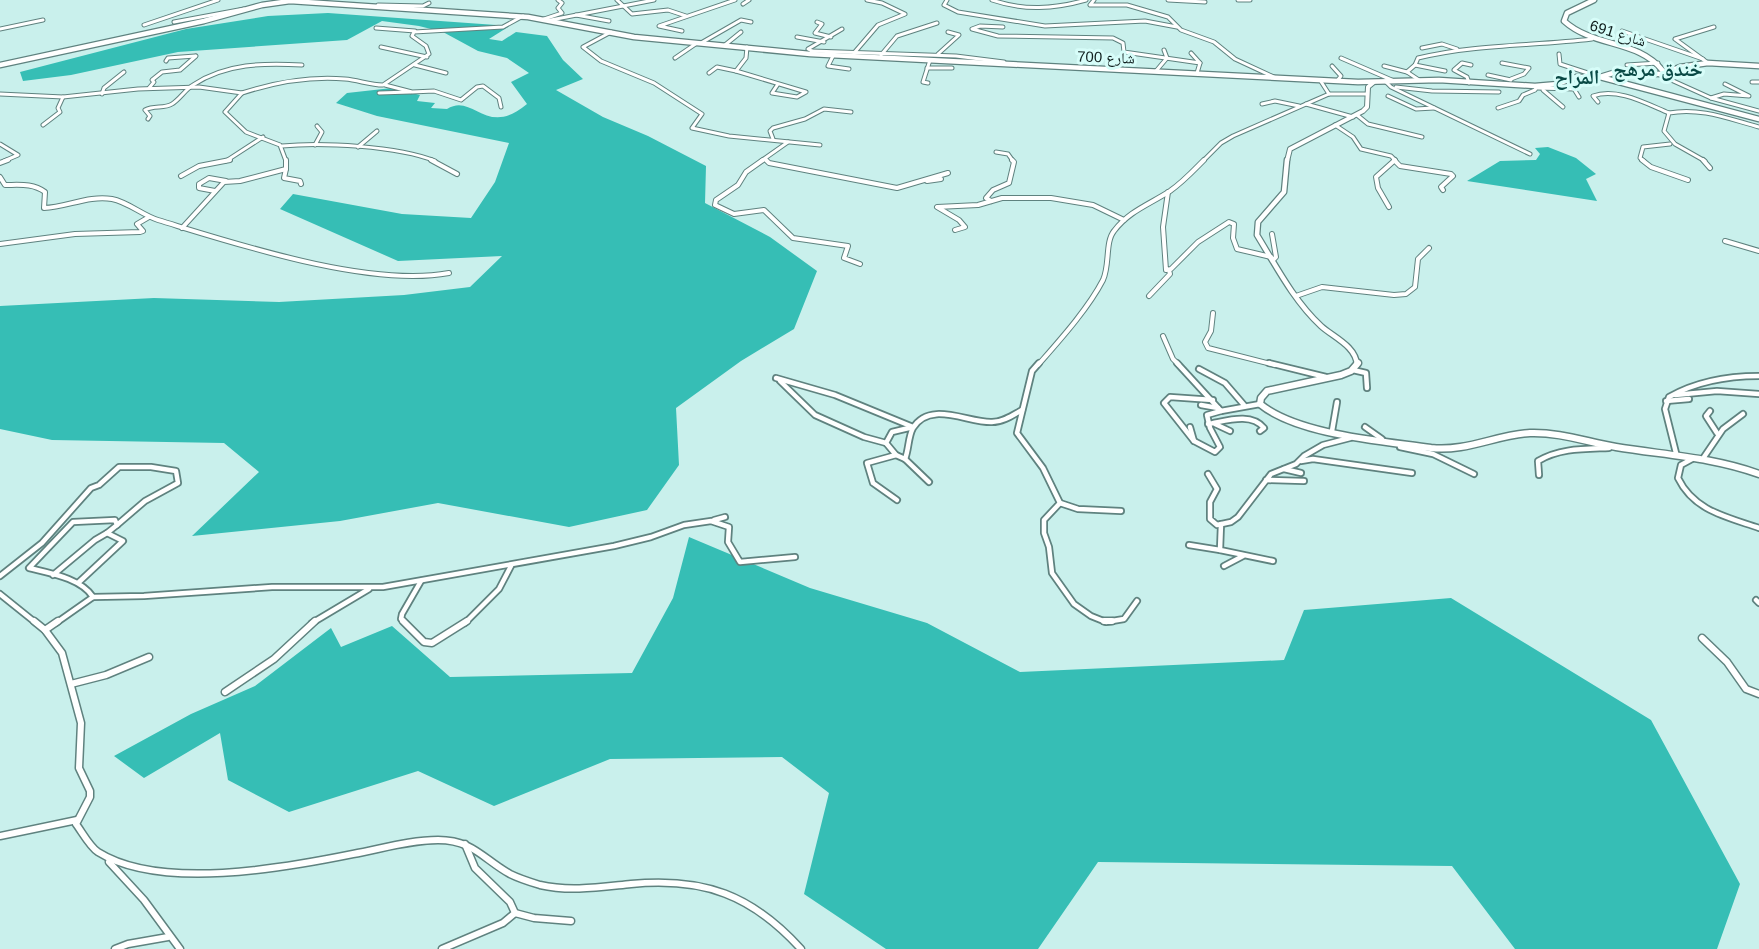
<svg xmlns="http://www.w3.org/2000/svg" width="1759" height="949" font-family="Helvetica,'Noto Naskh Arabic',sans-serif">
<rect width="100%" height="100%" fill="#c9f0ec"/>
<g fill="#36beb5">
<path d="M328,13L496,25L508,27L489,39L502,41L516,32L547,36L563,60L583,79L556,90L603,117L648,136L706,166L705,203L770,237L817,271L794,329L741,361L676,408L679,465L647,510L569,527L438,503L340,521L192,536L259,472L224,443L52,440L0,429V306L154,298L279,302L404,295L470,287L502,256L398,261L280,209L293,194L402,214L471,218L495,182L509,143L377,116L336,103L347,93L392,88L420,95L417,101L435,103L431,108L447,109C473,92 486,139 527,104L511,82L529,73L507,58L478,51L443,32L419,26L382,21L347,40L178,52L71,75L23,81L20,72L186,29L268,16Z"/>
<polygon points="1548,147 1576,158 1596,174 1586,179 1597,201 1467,181 1500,161 1536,160 1540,154 1535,148"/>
<polygon points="689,537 810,588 927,623 1020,672 1284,660 1304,610 1451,598 1651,720 1740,884 1717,949 1515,949 1452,866 1098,862 1038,949 886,949 804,894 829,793 782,757 610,759 494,806 418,771 289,812 228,780 220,733 144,778 114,756 191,714 255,686 331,628 341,647 392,626 450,677 632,673 673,598"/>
</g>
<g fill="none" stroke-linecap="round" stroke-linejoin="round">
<defs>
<g id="minor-far3">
<polyline points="617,0 632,14 668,10 686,16"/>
<polyline points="947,0 944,5 958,12 1045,26 1145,21 1177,27"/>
<path d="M992,0C1024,11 1054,9 1086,0"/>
<polyline points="1094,0 1090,5 1127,5 1168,17 1181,30 1214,42 1235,59 1276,78"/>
<polyline points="1168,0 1205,2"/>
<polyline points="1238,0 1250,0"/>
<polyline points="743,4 749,0"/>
<polyline points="378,5 423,6 429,3"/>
<polyline points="576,15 609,21"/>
<polyline points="544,19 562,13 558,8 562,3 558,0"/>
<polyline points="551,20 654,0"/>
<polyline points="174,22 244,9"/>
<polyline points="817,22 822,24 815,33 831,37"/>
<polyline points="144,25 218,0"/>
<polyline points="1003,27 980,26 972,29 998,36 1113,38 1123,43 1124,52 1200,63 1197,73"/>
<polyline points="376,28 415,31"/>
<polyline points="0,29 43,20"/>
<polyline points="682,31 659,26 735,0"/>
<polyline points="1622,31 1703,59"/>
<polyline points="611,32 583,47 601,61 654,83 702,114 692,128 729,136 820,145"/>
<polyline points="797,37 824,42"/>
<polyline points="701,43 741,20 751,22"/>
<polyline points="725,45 741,32"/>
<polyline points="381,47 427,57"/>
<polyline points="747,47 746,58 736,71 806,92 797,97 772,93 778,84"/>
<polyline points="1422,48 1442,44 1457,49"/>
<polyline points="812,51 808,49 842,29"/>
<polyline points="854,53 878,25 905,14 882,3 867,0"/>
<polyline points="1191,53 1200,63"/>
<polyline points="810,54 812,51 956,56 1004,62"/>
<polyline points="938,54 959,35 948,32"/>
<polyline points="1559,54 1560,64 1600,77"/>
<polyline points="881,55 897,36 937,23"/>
<polyline points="833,56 828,66 849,69"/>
<polyline points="675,58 697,43"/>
<polyline points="1341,58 1394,81"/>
<polyline points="166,61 168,58 195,56"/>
<polyline points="1502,63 1529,68 1524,74 1511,79"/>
<polyline points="1708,63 1675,39 1714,27"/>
<polyline points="415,65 446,73"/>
<polyline points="1415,65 1445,71"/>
<polyline points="1627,65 1658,63"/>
<polyline points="1332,66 1341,76 1337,81"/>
<polyline points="1384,66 1407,72"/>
<polyline points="927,68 952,68"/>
<polyline points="1156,71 1167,58 1164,50"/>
<polyline points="709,73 717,67 736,71"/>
<polyline points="1488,75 1511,80"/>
<polyline points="1660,75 1711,98 1759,111"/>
<polyline points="1320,80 1329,94"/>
<path d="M1419,80L1407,72L1415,65L1418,58C1475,44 1534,46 1592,39"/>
<polyline points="1386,82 1391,87 1530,154"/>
<polyline points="1752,82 1759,82"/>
<polyline points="928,83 923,82 930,60"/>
<polyline points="1469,83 1467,77 1454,70 1462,63 1471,65"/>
<polyline points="385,85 412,92 434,91 461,100 477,87 483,86 499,98 501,107"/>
<polyline points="1396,87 1432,91 1499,92"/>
<polyline points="149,88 154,82 152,80 162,72 180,70 196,56"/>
<polyline points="1537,88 1574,89 1579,97"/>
<polyline points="1543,90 1563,107"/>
<path d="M242,93C276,82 310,76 345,79C358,80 370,85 383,85L429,54L426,46L412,36L414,32L503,27L523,16"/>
<polyline points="379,93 410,92"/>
<polyline points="0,94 63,97 138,89 199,87 242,93 225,112 246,132 280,145 286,161"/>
<polyline points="102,94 104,88 124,72"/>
<polyline points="1388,96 1416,109 1434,108"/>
<polyline points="1711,98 1724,94 1749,96 1725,84"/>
<path d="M1598,102L1593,96C1617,87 1647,104 1669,113"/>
<polyline points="1262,104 1275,101 1299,106"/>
<polyline points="1306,104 1353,117"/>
<polyline points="1498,108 1519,101 1523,95 1535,90 1537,86"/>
<polyline points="1357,115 1368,124 1422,137"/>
<path d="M148,119L150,116L145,110C154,105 164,109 172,104C180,99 185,90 193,85C226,63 264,63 302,65"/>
<polyline points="43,125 60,112 58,108 63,97"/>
<polyline points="1335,125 1353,137 1361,149 1391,156 1396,161"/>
<polyline points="773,139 770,131 773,128 805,119 824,109 851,112"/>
<polyline points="0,144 18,155 4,161"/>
<polyline points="315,145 322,132 317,126"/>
<path d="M282,146C321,142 398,146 435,161"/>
<polyline points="358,147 377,131"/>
<polyline points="996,152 1008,154 1013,161"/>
<polyline points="765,159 767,161"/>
<polyline points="226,161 263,137"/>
<polyline points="761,161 788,142"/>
<polyline points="1203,161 1221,143 1233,136 1329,94 1367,94"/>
<polyline points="1644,161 1640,158 1643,147 1670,144"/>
<path d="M1705,161L1675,144L1664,131L1669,113C1700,107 1729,119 1759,127"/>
</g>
<g id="minor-far2">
<polyline points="431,160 457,174"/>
<polyline points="763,160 746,172 738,185 716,200 715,205 734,214 764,210 793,238 848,246 844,258 860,264"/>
<polyline points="766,160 769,163 897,188 948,173"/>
<polyline points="1394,160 1400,166 1451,174 1453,176 1441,187 1443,190"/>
<polyline points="1642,160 1651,167 1688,180"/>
<polyline points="1703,160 1710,168"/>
<polyline points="0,163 8,160"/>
<polyline points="286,169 284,178 300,181 301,184"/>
<polyline points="181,176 199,166 230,160"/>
<path d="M0,177L5,185C19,185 33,183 45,192L44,208C67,207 89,195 112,199C128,202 142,215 158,220C237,244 369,288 449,273"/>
<polyline points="927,181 941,179"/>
<polyline points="215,191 199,188 199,184 209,178 226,181"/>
<polyline points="1168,192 1163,227 1166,270 1171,269 1198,242 1229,222 1234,224 1233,238 1237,249 1271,257"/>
<polyline points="991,201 986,198 993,190 1009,183 1014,162 1012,160"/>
<polyline points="1389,207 1378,188 1376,177 1395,160"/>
<polyline points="182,228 224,182 240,181 286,169 286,160"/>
<polyline points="955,230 965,227 959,220 937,207 978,205 1002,198 1051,198 1093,205 1124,220"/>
<polyline points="1272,234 1276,257 1273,260"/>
<polyline points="1725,241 1759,251"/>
<polyline points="0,244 75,234 140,232 143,231 137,224 149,217"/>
<polyline points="1149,296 1170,274 1169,270"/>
<polyline points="1296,296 1322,287 1394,295 1406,294 1415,287 1418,259 1429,248"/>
<polyline points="1213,313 1211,331 1205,342 1208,348 1275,365"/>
<polyline points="1163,336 1173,359 1179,365"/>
<path d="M1038,365C1059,341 1088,309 1103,280C1110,265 1105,242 1114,231C1129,211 1150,204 1170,191C1183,182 1193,171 1204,160"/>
</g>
<g id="minor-far1">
<polyline points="1039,363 1032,371 1017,433 1043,468 1060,503 1044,520 1044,533 1049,547 1052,573 1074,604 1091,616 1106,622 1124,619 1137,601"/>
<polyline points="1177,363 1221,411 1260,404"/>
<polyline points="1269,363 1326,377"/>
<polyline points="1199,369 1225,383 1244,405"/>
<polyline points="1353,370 1366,373 1367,388"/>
<polyline points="776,378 835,395 913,427"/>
<polyline points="780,381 815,415 864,437 886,443"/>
<polyline points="1675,395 1717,391 1759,394"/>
<polyline points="1213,400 1170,397 1164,403 1194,441 1215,452 1220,447 1210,428 1207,415 1221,411"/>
<polyline points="1666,401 1689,399"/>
<polyline points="1201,405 1218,408"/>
<polyline points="1710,411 1706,416 1717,433"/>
<path d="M1208,424C1226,421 1251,412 1264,428L1260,431"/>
<polyline points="1215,424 1230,431"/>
<path d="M913,427L892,432L886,443L896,455L905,459C909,449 908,437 913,428C930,400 968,423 992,422C1003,422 1013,415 1022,410"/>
<polyline points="1190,427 1194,441"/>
<polyline points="1365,427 1382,439"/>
<polyline points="1332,431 1337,402"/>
<polyline points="1400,447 1433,454 1474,474"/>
<path d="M1676,453L1665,409L1669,397C1697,381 1727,376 1759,376"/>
<polyline points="896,455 867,463 873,483 897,500"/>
<polyline points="1704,457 1723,429 1743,414"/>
<polyline points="905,459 929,482"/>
<path d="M1692,459L1681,465L1678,478C1694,511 1727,517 1759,528"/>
<polyline points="1301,461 1313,459 1412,473"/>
<polyline points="1284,469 1301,473"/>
<polyline points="1208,474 1217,489 1210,502 1210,519 1217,525 1231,522 1238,517 1271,474 1296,464 1304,456 1323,445 1350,438"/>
<path d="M1539,475L1538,461C1560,448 1584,449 1609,448"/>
<polyline points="1266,480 1304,481"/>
<polyline points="1060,503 1078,509 1121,511"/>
<polyline points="714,520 725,517"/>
<polyline points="1221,524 1220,550 1273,561"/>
<polyline points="1189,545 1220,550"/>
<polyline points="1224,566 1243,556"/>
<polyline points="53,575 95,540 107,533"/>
<polyline points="0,576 42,543 91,488 99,485 119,467 151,467 176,471 178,483 145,501 117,525"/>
<path d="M78,583L123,541L107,533L117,525L115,520L73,522L29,568C49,573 81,578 93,597"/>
<polyline points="0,594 36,623"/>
<polyline points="1756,600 1759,603"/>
<polyline points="56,623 93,597 144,596 272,587 383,587 614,546 651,537 684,525 711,521 729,527 728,542 740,562 795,557"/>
<polyline points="312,623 369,589"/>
<polyline points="405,623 401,619 402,614 421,581"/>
<polyline points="465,623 499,589 511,566"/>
</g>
<g id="minor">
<path d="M34,621L45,630L62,653L81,723L79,768L90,791V797L76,824C82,832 90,847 98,852C160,891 284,868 353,854C381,849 410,840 438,840C473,840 483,859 510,874C520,879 530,882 540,885C570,892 601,887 631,884C704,877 752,895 801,949"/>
<polyline points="403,621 424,642 432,643 467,621"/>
<polyline points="1104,621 1112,621"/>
<polyline points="45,630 58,621"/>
<polyline points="1702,638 1727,662 1746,689 1759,694"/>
<polyline points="71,684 106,675 149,657"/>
<polyline points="225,692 274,659 315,621"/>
<polyline points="0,836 77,820"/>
<polyline points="109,862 144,900 180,949"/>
<polyline points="515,913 534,918 571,921"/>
<polyline points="115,949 128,944 168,937"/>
<polyline points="442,949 503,923 515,913 510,902 475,868 465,844"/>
</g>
<polyline id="tertiary-far2" points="1287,161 1290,149 1363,111 1367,107 1368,87 1374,82"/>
<path id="tertiary-far1" d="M1287,160L1284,192L1258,222L1257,235C1276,266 1294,301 1321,326C1333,337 1356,346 1357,365"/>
<path id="tertiary" d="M1358,363L1351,371L1341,375L1267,391L1261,398L1260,404C1298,435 1383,441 1431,448C1466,452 1496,435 1530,433C1559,432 1587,442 1616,447C1664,455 1712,457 1759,474"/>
<g id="secondary">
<path d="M1594,0L1567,13L1564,21C1594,48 1638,39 1663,71L1662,74"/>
<polyline points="0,65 204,21 262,5 290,1 528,17 634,37 810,54 1358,82 1439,80 1535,86 1558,84 1576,77 1600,77 1759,119"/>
<polyline points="1600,77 1613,73 1662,74 1680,67 1708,63 1759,66"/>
</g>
</defs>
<use href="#minor-far3" stroke="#5f827f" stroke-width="5"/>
<use href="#minor-far2" stroke="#5f827f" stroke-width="6"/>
<use href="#minor-far1" stroke="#5f827f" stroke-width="8"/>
<use href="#minor" stroke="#5f827f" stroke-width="9"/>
<use href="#tertiary-far2" stroke="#5f827f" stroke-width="6"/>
<use href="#tertiary-far1" stroke="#5f827f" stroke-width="7"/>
<use href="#tertiary" stroke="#5f827f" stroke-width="9"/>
<use href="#secondary" stroke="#5f827f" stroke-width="7"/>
<use href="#minor-far3" stroke="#fff" stroke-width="3"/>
<use href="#minor-far2" stroke="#fff" stroke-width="4"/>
<use href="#minor-far1" stroke="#fff" stroke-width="4.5"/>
<use href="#minor" stroke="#fff" stroke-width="6"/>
<use href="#tertiary-far2" stroke="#fff" stroke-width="4"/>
<use href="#tertiary-far1" stroke="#fff" stroke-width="4.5"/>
<use href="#tertiary" stroke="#fff" stroke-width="6"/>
<use href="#secondary" stroke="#fff" stroke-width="4.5"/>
</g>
<g text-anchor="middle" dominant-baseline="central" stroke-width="6" stroke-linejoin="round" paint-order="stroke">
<g font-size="15" fill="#101f1e" stroke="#d7fdf9">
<text transform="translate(1618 33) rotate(17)">شارع 691</text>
<text transform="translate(1106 57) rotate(2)">شارع 700</text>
</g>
<g font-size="20" font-weight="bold" fill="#094945" stroke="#d7fdf9">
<text x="1658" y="69">خندق مرهج</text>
<text x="1577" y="77">المراح</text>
</g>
</g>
</svg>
